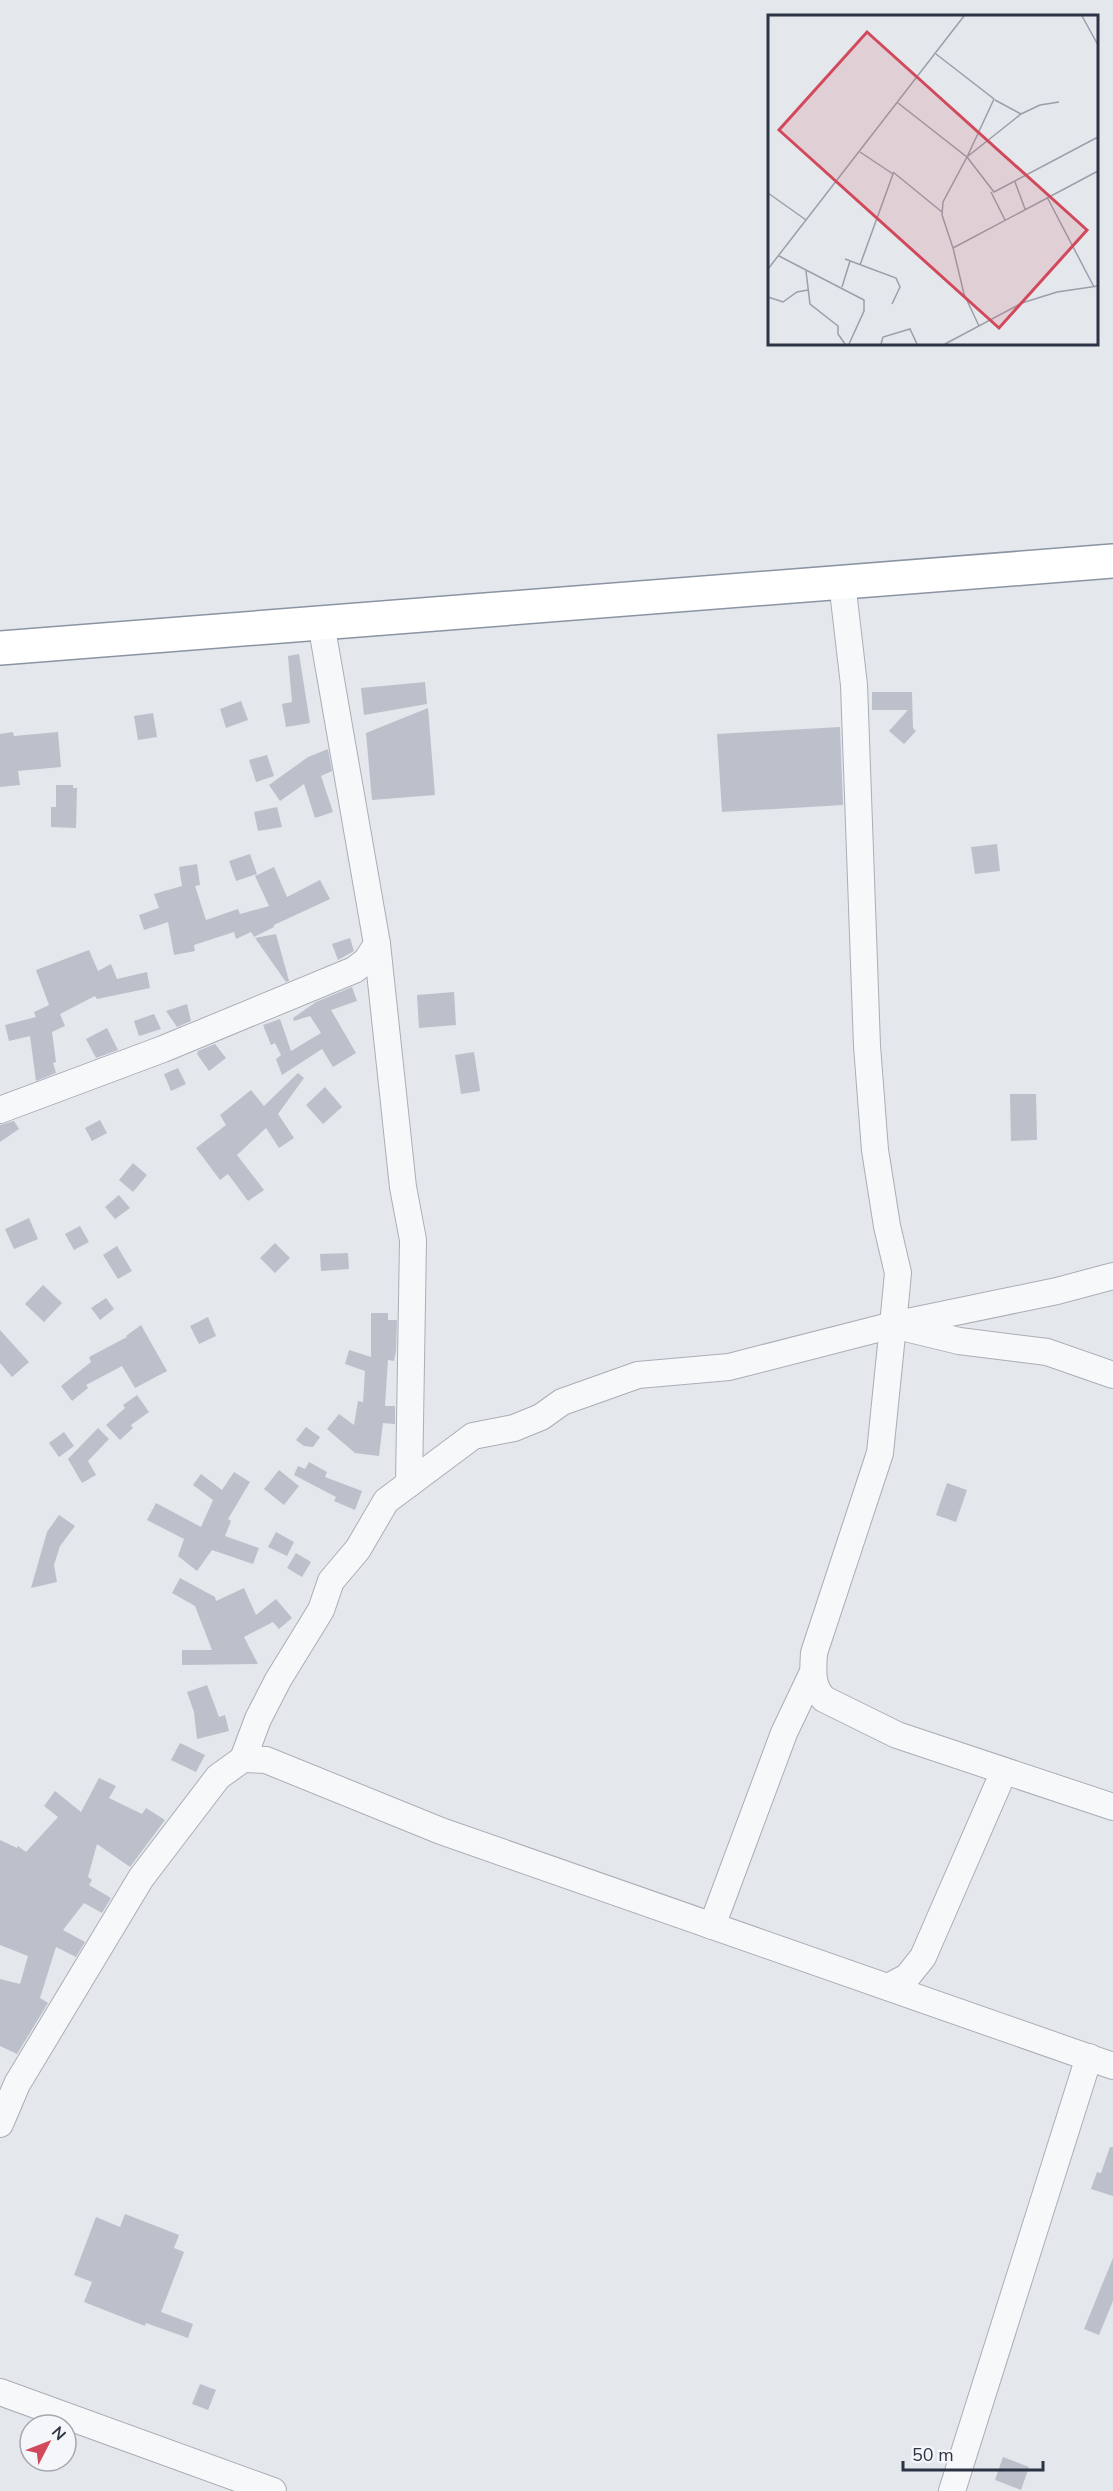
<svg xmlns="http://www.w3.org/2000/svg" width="1113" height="2491" font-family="'Nunito Sans',sans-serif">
<rect width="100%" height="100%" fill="#e4e7ec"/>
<g fill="#bbc0ca">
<polygon points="299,654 310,723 286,727 282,704 292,702 288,656"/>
<polygon points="425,682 427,704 364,715 361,688"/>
<polygon points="872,692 912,692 913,728 916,731 904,744 889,731 908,710 872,710"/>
<polygon points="241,701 248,720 226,728 220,709"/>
<polygon points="428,708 435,795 372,800 366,733"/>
<polygon points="153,713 157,737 138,740 134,716"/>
<polygon points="840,727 843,805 722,812 717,734"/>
<polygon points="13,732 14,736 58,732 61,767 18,771 20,785 0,787 0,734"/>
<polygon points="328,749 332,771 321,776 333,812 315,818 304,784 280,801 269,785 308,757"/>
<polygon points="267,755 274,776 256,782 249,760"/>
<polygon points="56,785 73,785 73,788 77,788 76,828 51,827 51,807 56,807"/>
<polygon points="277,807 282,827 258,831 254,812"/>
<polygon points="997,844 1000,871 975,874 971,847"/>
<polygon points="250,854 257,874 236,881 229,861"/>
<polygon points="197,864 200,885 195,886 206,920 238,909 240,914 269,906 255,876 274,867 287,897 320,880 330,899 274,925 274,927 254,937 251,932 236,939 234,932 194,945 195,951 174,955 168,922 144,930 139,915 159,908 154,894 182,886 179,867"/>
<polygon points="276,934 289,981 286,982 255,938"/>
<polygon points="350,938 354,951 338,960 332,944"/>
<polygon points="89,950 98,971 111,964 117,979 147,972 150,988 97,999 95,996 60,1014 65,1026 52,1032 56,1062 53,1063 56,1073 36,1081 30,1036 9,1041 5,1025 36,1017 34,1012 49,1005 36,970"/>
<polygon points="352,987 357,1001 331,1010 356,1053 333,1067 322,1049 282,1075 276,1059 281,1055 275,1043 271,1045 263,1025 280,1019 291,1051 321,1033 310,1016 294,1021 293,1018 316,1002"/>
<polygon points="454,992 456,1025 419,1028 417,995"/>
<polygon points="187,1004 191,1021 177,1027 166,1011"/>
<polygon points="154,1014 161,1029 139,1036 134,1021"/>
<polygon points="107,1028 118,1050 96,1058 86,1039"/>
<polygon points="215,1044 226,1058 209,1071 197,1054 198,1051"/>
<polygon points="474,1052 480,1091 461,1094 455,1055"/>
<polygon points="178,1068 186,1084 171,1091 164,1074"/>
<polygon points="298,1073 304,1078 278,1114 294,1138 279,1148 266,1128 237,1155 264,1190 248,1201 228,1174 220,1180 196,1148 226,1125 220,1115 251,1090 264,1106"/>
<polygon points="325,1087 342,1107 323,1124 306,1105"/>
<polygon points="1010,1094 1036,1094 1037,1140 1011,1141"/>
<polygon points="100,1120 107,1133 92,1141 85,1128"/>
<polygon points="14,1121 19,1129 0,1142 0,1125"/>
<polygon points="133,1163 147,1175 133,1192 119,1180"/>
<polygon points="119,1195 130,1208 115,1219 105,1207"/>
<polygon points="29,1218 38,1239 14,1249 5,1229"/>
<polygon points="80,1226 89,1242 74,1250 65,1234"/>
<polygon points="275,1243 290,1258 275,1273 260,1258"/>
<polygon points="117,1246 132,1271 118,1279 103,1255"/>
<polygon points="348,1253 349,1269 321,1271 320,1254"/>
<polygon points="43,1285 62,1303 44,1322 25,1304"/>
<polygon points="106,1298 114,1309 100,1320 91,1308"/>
<polygon points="371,1313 388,1313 388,1320 397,1320 396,1351 394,1361 388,1360 385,1406 395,1406 395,1424 383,1423 379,1456 355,1453 327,1429 339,1414 354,1425 358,1401 363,1402 365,1371 345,1364 349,1350 371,1357"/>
<polygon points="208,1317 216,1336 199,1344 190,1326"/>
<polygon points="141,1325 167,1371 135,1388 122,1366 86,1385 88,1388 72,1401 61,1386 91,1362 89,1357 127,1337 126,1336"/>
<polygon points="0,1330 29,1362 12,1377 0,1363"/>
<polygon points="137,1395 149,1412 131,1425 133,1428 120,1440 106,1425 125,1408 123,1405"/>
<polygon points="306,1427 320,1437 313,1447 304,1446 296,1440"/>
<polygon points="98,1428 109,1439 88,1461 96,1475 82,1483 68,1459"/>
<polygon points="64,1432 74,1446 59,1457 49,1443"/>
<polygon points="309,1462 327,1472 325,1477 362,1491 355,1510 334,1501 336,1497 294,1475 298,1466 305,1469"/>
<polygon points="279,1470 299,1486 284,1505 264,1489"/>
<polygon points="234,1472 250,1482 228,1519 231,1521 225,1536 259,1548 253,1564 212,1550 197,1571 178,1556 184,1539 147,1520 156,1503 201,1527 213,1500 193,1485 201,1474 222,1490"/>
<polygon points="947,1483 967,1490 956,1522 936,1515"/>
<polygon points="59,1515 75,1526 60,1546 54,1565 57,1582 31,1588 47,1532"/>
<polygon points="276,1532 294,1542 287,1556 268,1547"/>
<polygon points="296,1553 311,1562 302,1577 287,1568"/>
<polygon points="180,1578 215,1597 216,1601 244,1588 256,1615 276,1599 292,1618 279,1629 273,1622 244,1637 258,1664 182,1665 182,1650 212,1650 195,1606 172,1593"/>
<polygon points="207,1685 219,1717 225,1715 229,1731 197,1739 194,1712 187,1692"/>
<polygon points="180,1743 205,1755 196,1772 171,1760"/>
<polygon points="99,1778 116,1786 109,1798 142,1814 146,1808 165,1820 130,1867 97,1844 88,1877 92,1880 89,1885 111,1898 102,1913 84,1903 63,1930 85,1942 76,1957 56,1947 40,1998 48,2003 17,2054 0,2046 0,1979 20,1984 28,1956 0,1945 0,1840 17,1848 18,1846 26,1852 58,1817 44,1806 55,1791 81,1812"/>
<polygon points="1110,2147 1113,2147 1113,2196 1091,2189 1097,2172 1101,2173"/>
<polygon points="125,2214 179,2235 174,2248 184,2252 161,2312 193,2324 188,2338 146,2323 145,2326 84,2302 92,2282 74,2275 96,2217 120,2227"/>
<polygon points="1113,2258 1113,2301 1099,2335 1084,2329"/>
<polygon points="200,2384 216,2390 208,2410 192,2404"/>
<polygon points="1003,2457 1029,2467 1021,2490 995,2480"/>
</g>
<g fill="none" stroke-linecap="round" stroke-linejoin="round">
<defs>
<g id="minor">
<polyline points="842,582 854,685 867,1046 875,1150 887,1226 898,1273 893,1325 1057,1291 1113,1276"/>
<polyline points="377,944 403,1187 413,1240 409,1484"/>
<polyline points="0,1110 163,1049 354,970 366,961 377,944 321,623"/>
<path d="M893,1325L880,1453L814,1653C813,1670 811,1686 824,1699L897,1735L1113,1807"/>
<polyline points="243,1759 258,1719 278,1680 321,1610 331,1581 358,1549 386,1501 473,1436 514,1428 541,1417 562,1402 638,1375 729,1367 893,1325 959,1341 1047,1352 1113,1375"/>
<polyline points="712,1926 784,1733 812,1674"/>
<polyline points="888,1987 907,1977 923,1957 1004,1771"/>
<polyline points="0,2124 17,2084 141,1878 218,1777 243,1759 266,1760 441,1831 1113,2066"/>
<polyline points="0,2392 273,2491"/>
<polyline points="952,2491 1089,2057"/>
</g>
<polyline id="highway" points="0,648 1113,561"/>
</defs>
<use href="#minor" stroke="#a9aeb7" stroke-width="28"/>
<use href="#highway" stroke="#8b94a3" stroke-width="36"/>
<use href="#minor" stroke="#f7f8fa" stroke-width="26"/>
<use href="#highway" stroke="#fff" stroke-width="33"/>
</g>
<g transform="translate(768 15)">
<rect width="330" height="330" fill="#e4e7ec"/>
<path fill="none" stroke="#9a9fa9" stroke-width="1.5" d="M314,1L330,30M227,85L253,99M130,88L199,142L226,84L168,39M92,137L125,159L92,250M199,142L226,177L330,122M125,157L174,197M247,167L257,194M223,177L237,205M0,178L38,205M279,182L326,272M185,233L174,200L175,187L199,142L253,99L272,90L291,87M11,241L96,285V296L81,329M77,244L128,263L132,272L124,289M0,254L196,1M38,256L42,289L70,311V319L77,329M74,272L82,246M0,282L15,287L29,277L40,275M211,311L196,279L185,233L330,156M113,329L115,322L142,314L149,329M177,329L254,288L289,277L330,271"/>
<path fill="#d1495b" fill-opacity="0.15" stroke="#d1495b" stroke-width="3" d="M99,17L319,215L231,313L11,115Z"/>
<rect width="330" height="330" fill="none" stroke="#2b3445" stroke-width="3"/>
</g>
<g transform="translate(48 2443) rotate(48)"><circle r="28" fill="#f4f6f9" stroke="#a4a8b1" stroke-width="1.5"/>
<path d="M0-4.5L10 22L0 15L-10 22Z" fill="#d1495b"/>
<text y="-9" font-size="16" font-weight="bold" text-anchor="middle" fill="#2b3445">N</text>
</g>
<path d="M903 2461v9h140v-9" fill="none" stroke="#2b3445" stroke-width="3"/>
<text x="912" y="2461" font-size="18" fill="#2b3445" stroke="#f4f6f9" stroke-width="4.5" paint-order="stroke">50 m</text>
</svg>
